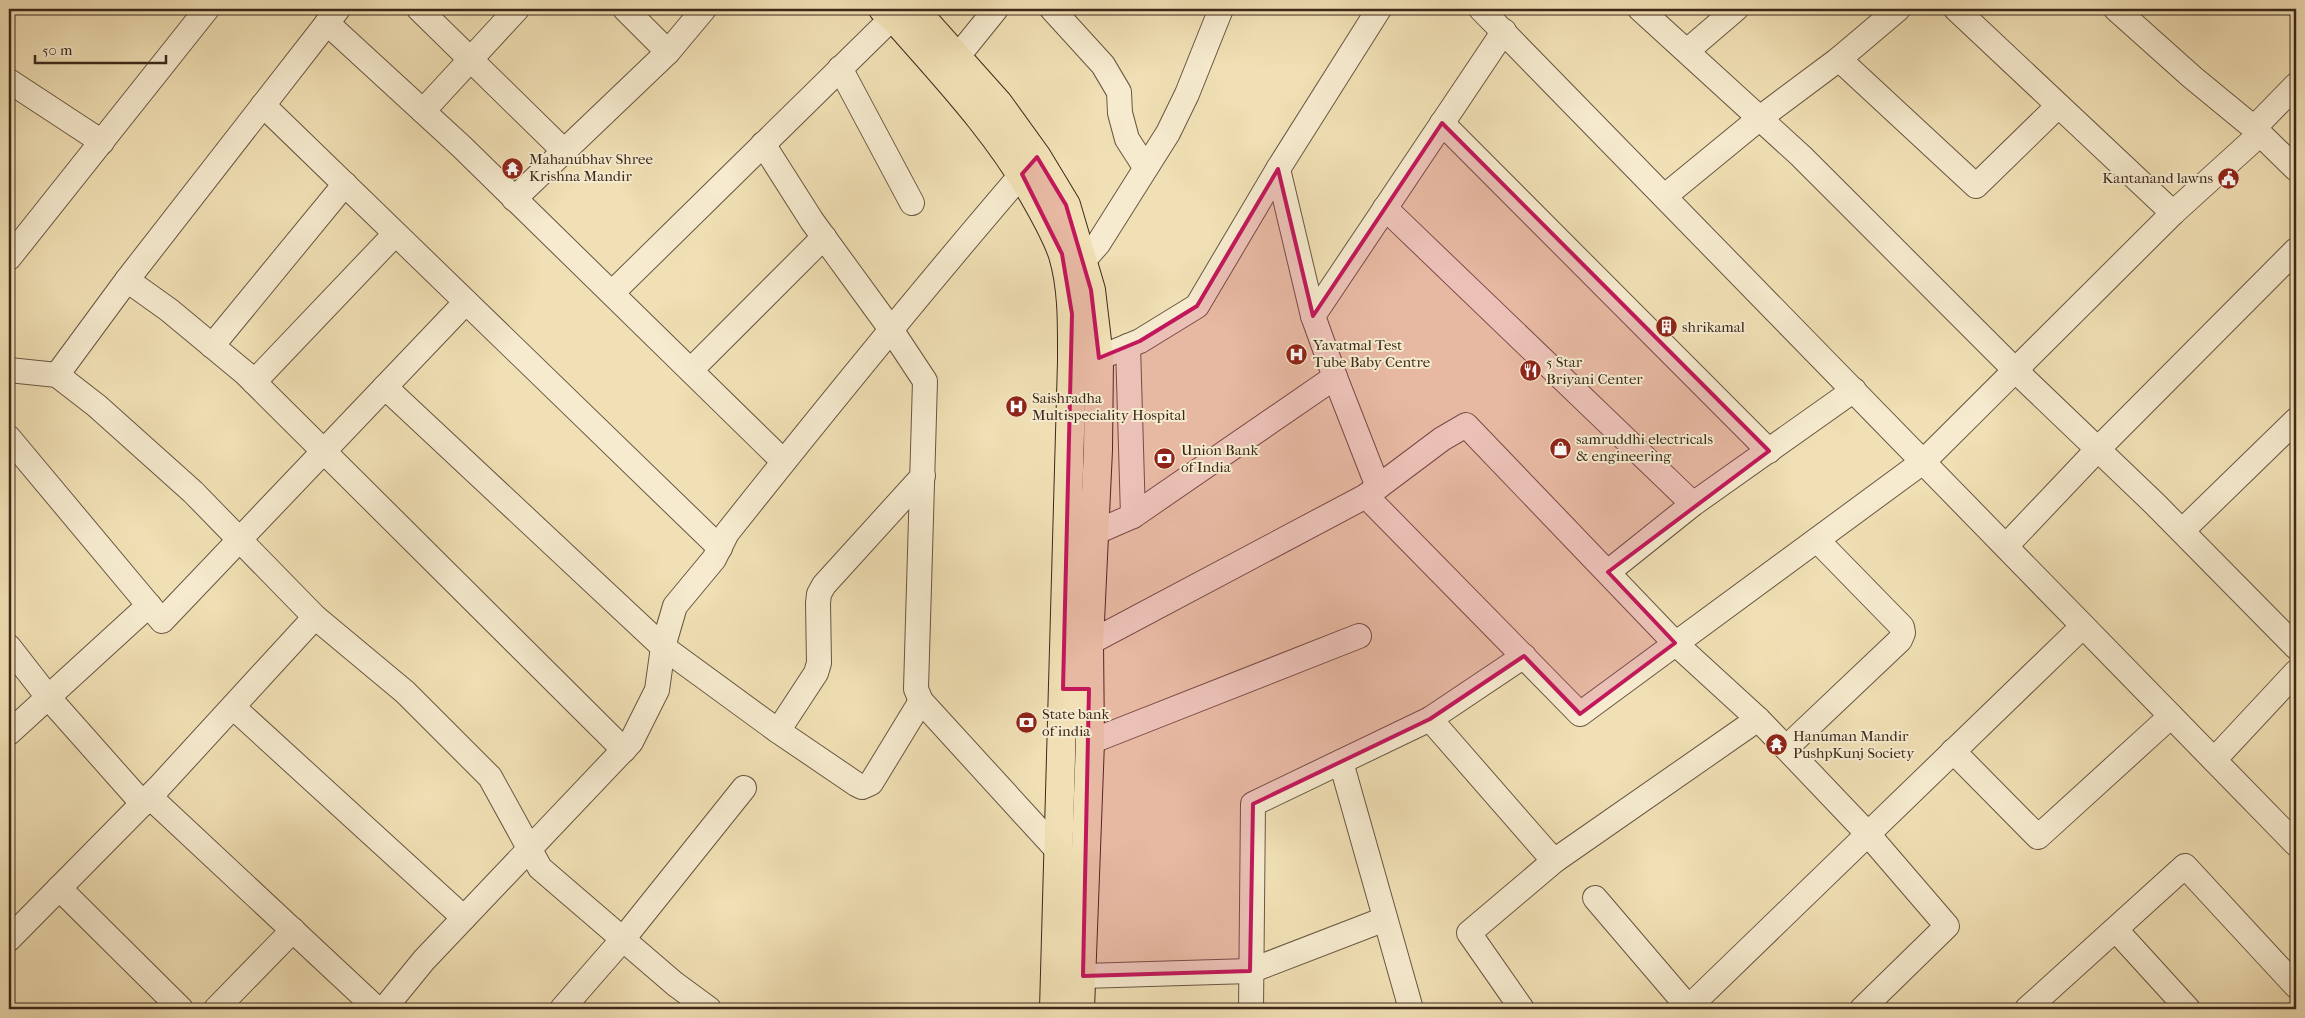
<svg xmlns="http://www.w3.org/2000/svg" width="2305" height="1018" font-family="'IM FELL French Canon',serif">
<rect width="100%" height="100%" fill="#f1e0b5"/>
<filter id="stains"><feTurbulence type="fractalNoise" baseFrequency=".004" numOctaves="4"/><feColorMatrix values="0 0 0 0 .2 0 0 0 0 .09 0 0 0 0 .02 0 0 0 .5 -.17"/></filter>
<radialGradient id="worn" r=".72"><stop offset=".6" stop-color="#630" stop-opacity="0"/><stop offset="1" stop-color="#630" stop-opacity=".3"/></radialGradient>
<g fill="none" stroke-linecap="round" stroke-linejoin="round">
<defs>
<g id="minor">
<polyline points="419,9 565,152"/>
<polyline points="625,9 668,52"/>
<polyline points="1052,9 1103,65 1119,92 1120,113 1127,139 1145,167"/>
<polyline points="1481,9 2296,844"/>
<polyline points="1640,9 1801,156 2016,371 2156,505 2296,647"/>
<polyline points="1956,9 2173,213"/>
<polyline points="2116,9 2192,77 2254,128 2296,169"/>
<polyline points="327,23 462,147 783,461"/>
<polyline points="1687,51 1736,9"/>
<polyline points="958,56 996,9"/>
<polyline points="1839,59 1976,186 2057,107"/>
<polyline points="840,68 912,203"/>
<polyline points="9,81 102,142"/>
<polyline points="263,105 720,548"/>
<polyline points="423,111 517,9"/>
<polyline points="1442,123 1769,451"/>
<polyline points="2254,128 2296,85"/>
<polyline points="763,144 812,221 890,328 925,381 916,689 921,701 1059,852"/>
<polyline points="1278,169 1313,316"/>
<polyline points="1665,196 1760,118 1839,59 1898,9"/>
<polyline points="514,199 668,52 704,9"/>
<polyline points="1385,208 1693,504"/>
<polyline points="9,258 207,9"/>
<polyline points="1083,261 1098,244 1168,133 1187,94 1221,9"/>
<polyline points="127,280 169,310 245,373 624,750"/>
<polyline points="612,293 893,17"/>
<polyline points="212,346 345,184"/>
<polyline points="1128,346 1133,516"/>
<polyline points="1081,360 1099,358 1140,341 1197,306 1278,169 1379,9"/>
<polyline points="9,370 57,375 97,406 193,492 315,617 405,692 490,777 540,868 675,984 709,1009"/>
<polyline points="691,370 824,237"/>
<polyline points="57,375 127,280 338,9"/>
<polyline points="1335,377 1378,487"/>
<polyline points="254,382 395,234"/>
<polyline points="385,387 663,647 778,731 856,784 862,787 871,783 921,701"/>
<polyline points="9,438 162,621 466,302"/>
<polyline points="1366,496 1580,714 1924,461 2173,213 2260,134"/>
<polyline points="2182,531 2296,420"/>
<polyline points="1094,533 1133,516 1335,377 1313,316 1504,31"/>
<polyline points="2006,546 2098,449 2296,250"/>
<polyline points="1608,572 1693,504 1854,390"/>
<polyline points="1089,643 1366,496 1442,439 1466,425 1675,643 1758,719 1786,748 1867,833 1947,926 1862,1009"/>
<polyline points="9,647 48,697 143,804"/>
<polyline points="233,707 464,918"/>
<polyline points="1430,719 1554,861"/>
<polyline points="778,731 816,673 819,663 818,603 819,594 824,585 923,476"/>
<polyline points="9,733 149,605"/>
<polyline points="1090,742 1359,636"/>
<polyline points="1786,748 1900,640 1903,633 1902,627 1818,541"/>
<polyline points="1953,751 2038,837 2171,716"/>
<polyline points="2214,760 2296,672"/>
<polyline points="1341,762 1411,1009"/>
<polyline points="150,797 377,1009"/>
<polyline points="59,888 181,1009"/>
<polyline points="1595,898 1689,1008"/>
<polyline points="2116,930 2188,1009"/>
<polyline points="9,939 159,787 315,617"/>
<polyline points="1083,976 1250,971 1385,919"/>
<polyline points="216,1009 293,930"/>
<path d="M384,1009L424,960L631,742L657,690L663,647L675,606L714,559L727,533C827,407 928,283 1033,161"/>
<polyline points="562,1009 623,939 744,788"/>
<polyline points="1251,1009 1253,804 1430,719 1524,656"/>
<polyline points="1522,1009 1469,933 1554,861 1758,719"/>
<polyline points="1687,1009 2083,626"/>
<polyline points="2027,1009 2185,866 2296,986"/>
</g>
<g id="major">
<path d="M883,9L893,17C945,76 1000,134 1038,203C1047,219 1057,237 1063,255C1073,289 1072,325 1072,361L1054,1009"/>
<polyline points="914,9 998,103 1037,157 1066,205 1091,290 1099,358 1098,450 1089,643 1090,742 1080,1009"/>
</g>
</defs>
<use href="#minor" stroke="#695642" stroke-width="26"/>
<use href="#major" stroke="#3c281b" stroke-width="30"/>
<use href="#minor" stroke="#f6ebcf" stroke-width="24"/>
<use href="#major" stroke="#f1e0b5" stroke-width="28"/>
</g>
<path fill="#c2185b" fill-opacity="0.2" stroke="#c2185b" stroke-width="4" stroke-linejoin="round" d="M1442,123L1769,451L1608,572L1675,643L1580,714L1524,656L1430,719L1253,804L1250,971L1083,976L1089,689H1063L1072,314L1062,254L1022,174L1037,157L1066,205L1091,290L1099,358L1140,341L1197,306L1278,169L1313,316Z"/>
<defs>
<symbol id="temple-disc" viewBox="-11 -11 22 22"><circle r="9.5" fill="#8f2418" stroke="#f6ebcf"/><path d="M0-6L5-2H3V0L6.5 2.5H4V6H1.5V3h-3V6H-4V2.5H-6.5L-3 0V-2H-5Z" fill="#fff"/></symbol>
<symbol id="civic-disc" viewBox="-11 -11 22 22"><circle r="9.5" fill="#8f2418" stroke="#f6ebcf"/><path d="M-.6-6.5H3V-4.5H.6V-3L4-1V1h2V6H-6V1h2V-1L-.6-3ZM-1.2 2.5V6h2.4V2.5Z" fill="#fff"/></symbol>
<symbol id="building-disc" viewBox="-11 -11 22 22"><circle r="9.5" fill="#8f2418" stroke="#f6ebcf"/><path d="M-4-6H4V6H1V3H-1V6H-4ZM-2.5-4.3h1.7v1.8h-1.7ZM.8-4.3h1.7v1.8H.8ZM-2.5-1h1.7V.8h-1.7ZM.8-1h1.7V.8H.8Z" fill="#fff"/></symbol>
<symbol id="hospital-disc" viewBox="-11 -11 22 22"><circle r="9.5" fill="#8f2418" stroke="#f6ebcf"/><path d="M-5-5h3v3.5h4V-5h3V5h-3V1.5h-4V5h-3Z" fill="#fff"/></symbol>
<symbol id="restaurant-disc" viewBox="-11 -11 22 22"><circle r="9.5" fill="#8f2418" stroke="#f6ebcf"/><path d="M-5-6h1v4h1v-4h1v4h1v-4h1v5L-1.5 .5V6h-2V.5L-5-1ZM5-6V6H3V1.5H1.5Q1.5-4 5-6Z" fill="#fff"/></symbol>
<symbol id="shop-disc" viewBox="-11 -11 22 22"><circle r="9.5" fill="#8f2418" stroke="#f6ebcf"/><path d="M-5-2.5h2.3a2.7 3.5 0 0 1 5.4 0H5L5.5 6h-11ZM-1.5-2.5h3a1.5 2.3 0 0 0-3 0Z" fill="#fff"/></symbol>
<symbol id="bank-disc" viewBox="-11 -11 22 22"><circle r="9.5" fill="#8f2418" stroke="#f6ebcf"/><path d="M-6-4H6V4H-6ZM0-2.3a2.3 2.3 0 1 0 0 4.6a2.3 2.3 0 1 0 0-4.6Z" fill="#fff"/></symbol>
</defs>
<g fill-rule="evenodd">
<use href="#temple-disc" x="500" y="156" width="25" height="25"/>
<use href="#civic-disc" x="2216" y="166" width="25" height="25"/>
<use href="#building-disc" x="1654" y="314" width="25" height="25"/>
<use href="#hospital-disc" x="1284" y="342" width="25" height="25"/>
<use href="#restaurant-disc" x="1518" y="358" width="25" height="25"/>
<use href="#hospital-disc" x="1004" y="394" width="25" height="25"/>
<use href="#shop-disc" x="1548" y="436" width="25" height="25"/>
<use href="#bank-disc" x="1152" y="446" width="25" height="25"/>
<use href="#bank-disc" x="1014" y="710" width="25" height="25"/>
<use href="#temple-disc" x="1764" y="732" width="25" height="25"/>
</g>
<g text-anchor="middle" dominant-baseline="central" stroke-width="4" stroke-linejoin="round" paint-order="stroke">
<g font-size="15" fill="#3c281b" stroke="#f6ebcf" text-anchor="start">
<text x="529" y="159">Mahanubhav Shree<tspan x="529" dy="17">Krishna Mandir</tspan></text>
<text x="2213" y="178" text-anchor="end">Kantanand lawns</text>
<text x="1682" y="327">shrikamal</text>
<text x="1313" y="345">Yavatmal Test<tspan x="1313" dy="17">Tube Baby Centre</tspan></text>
<text x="1546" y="362">5 Star<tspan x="1546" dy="17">Briyani Center</tspan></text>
<text x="1032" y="398">Saishradha<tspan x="1032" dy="17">Multispeciality Hospital</tspan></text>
<text x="1576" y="439">samruddhi electricals<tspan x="1576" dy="17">&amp; engineering</tspan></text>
<text x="1181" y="450">Union Bank<tspan x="1181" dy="17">of India</tspan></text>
<text x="1042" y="714">State bank<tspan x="1042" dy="17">of india</tspan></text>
<text x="1793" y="736">Hanuman Mandir<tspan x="1793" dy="17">PushpKunj Society</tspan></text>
</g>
</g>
<rect width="2305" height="1018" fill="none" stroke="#f1e0b5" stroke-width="30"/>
<rect x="10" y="10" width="2285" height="998" fill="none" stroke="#3c281b" stroke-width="2.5"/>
<rect x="15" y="15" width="2275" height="988" fill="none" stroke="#3c281b"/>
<path d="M35 55v8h131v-8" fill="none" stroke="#3c281b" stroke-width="2.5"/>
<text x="42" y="55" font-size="15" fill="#3c281b" stroke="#f6ebcf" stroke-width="4" paint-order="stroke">50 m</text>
<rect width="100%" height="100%" filter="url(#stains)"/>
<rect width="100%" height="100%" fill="url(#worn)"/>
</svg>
